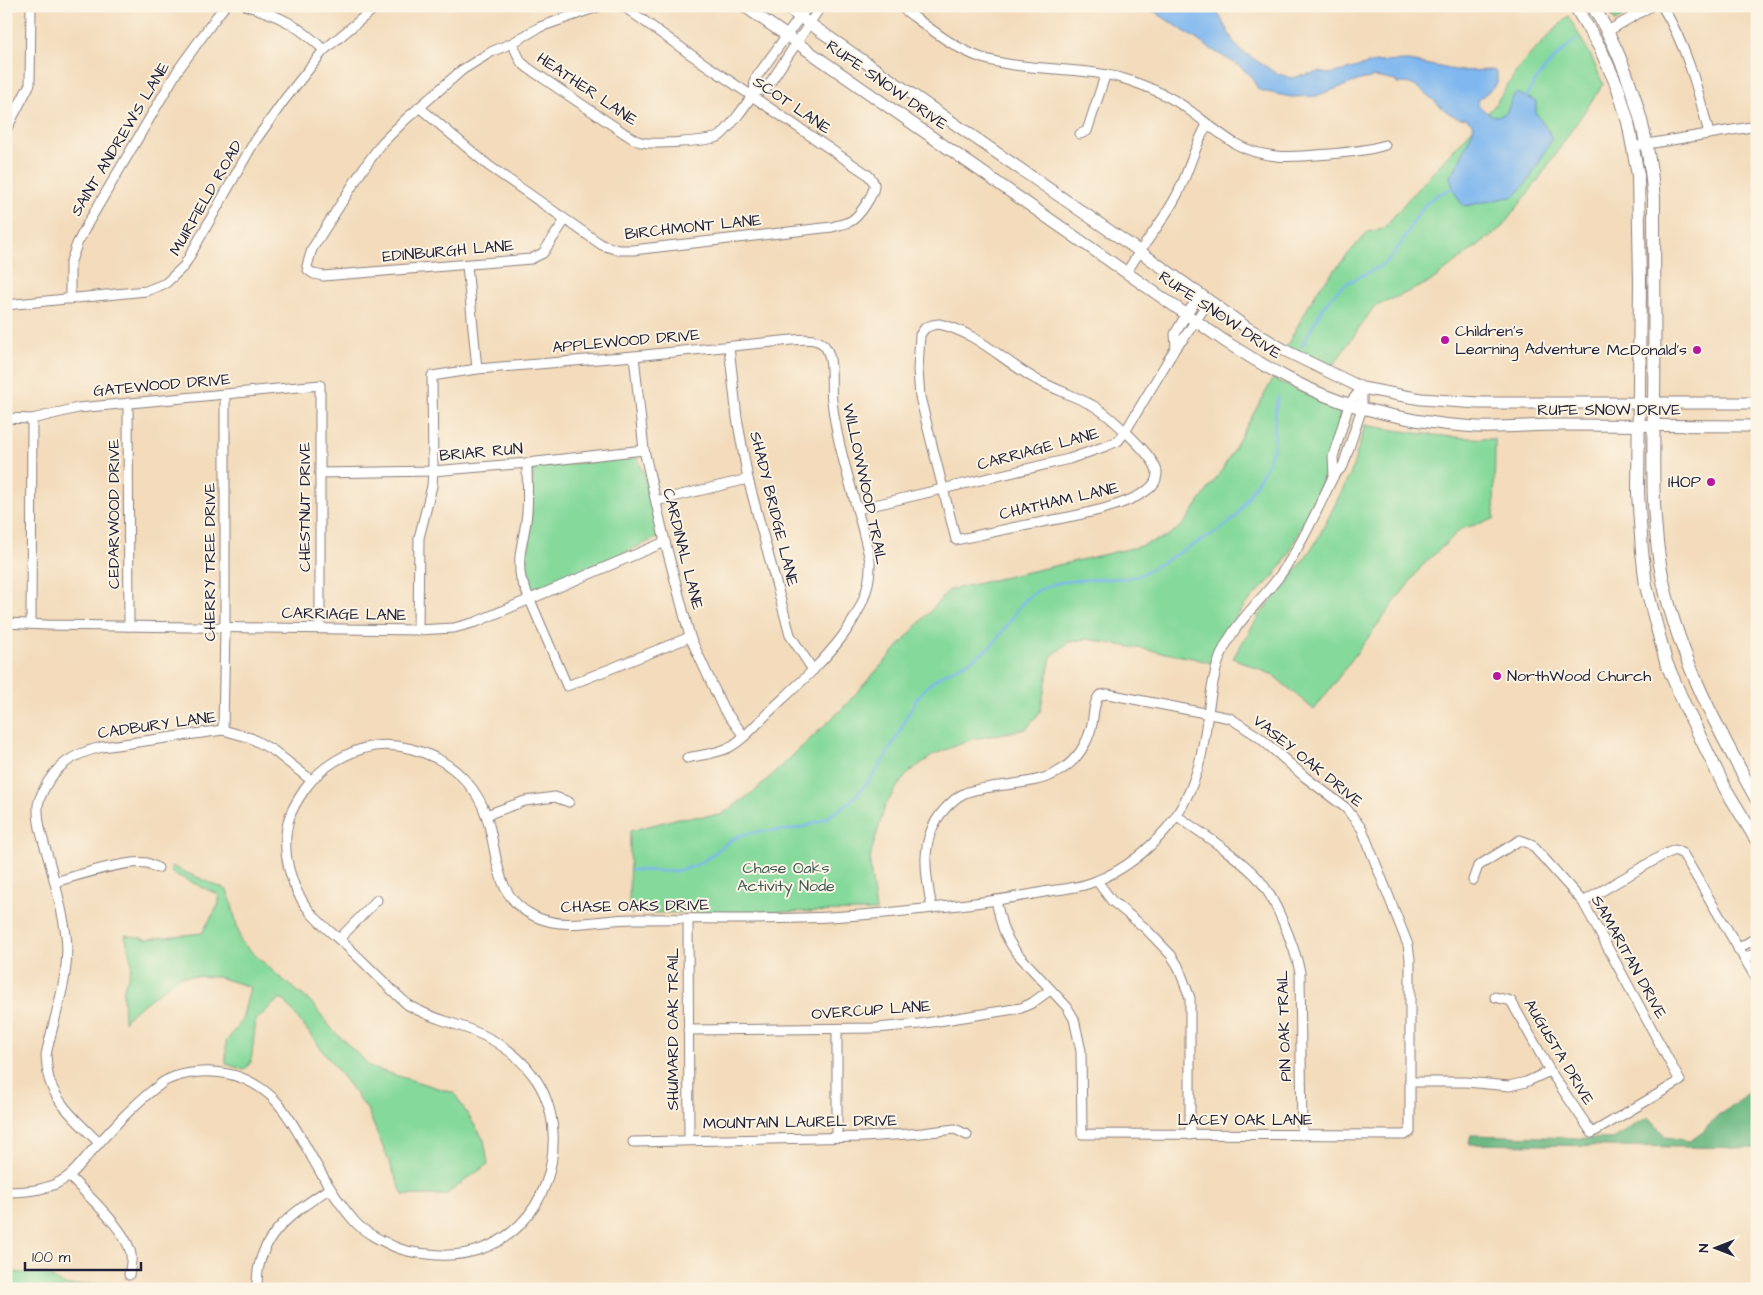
<svg xmlns="http://www.w3.org/2000/svg" width="1763" height="1295" font-family="'Architects Daughter',sans-serif">
<rect width="100%" height="100%" fill="#fcf5e5"/>
<filter id="ink" filterUnits="userSpaceOnUse"><feTurbulence type="fractalNoise" baseFrequency=".02" numOctaves="2"/><feDisplacementMap in="SourceGraphic" scale="10" xChannelSelector="R" yChannelSelector="G"/><feConvolveMatrix kernelMatrix="1 2 1 2 8 2 1 2 1" color-interpolation-filters="sRGB"/></filter>
<filter id="wash" filterUnits="userSpaceOnUse"><feTurbulence type="fractalNoise" baseFrequency=".0096" numOctaves="4" result="noise"/><feDisplacementMap in="SourceGraphic" scale="20" xChannelSelector="R" yChannelSelector="G"/><feGaussianBlur stdDeviation="1.12" result="paint"/><feColorMatrix in="noise" values="0 0 0 0 0 0 0 0 0 0 0 0 0 0 0 0 0 1.4 0 .05"/><feComposite in="paint" operator="in"/></filter>
<g filter="url(#wash)">
<rect width="100%" height="100%" fill="#f3dbbb"/>
<g fill="#85d99b" stroke="#547e6b">
<polygon points="1607,6 1640,6 1615,21"/>
<polygon points="1568,16 1590,54 1603,84 1538,180 1502,227 1430,282 1374,307 1334,364 1329,368 1286,347 1317,291 1367,232 1383,229 1410,197 1494,106 1522,63"/>
<polygon points="1273,379 1312,397 1338,407 1342,415 1322,483 1286,559 1273,577 1245,605 1224,633 1211,663 1193,658 1087,639 1069,642 1051,657 1040,712 1026,729 973,739 935,754 910,771 897,787 885,806 871,853 870,866 876,911 629,913 630,831 679,818 721,815 756,790 843,708 949,590 1137,547 1166,537 1183,525 1222,470"/>
<path d="M1365,425C1408,433 1451,438 1495,439L1494,519L1461,529L1421,567L1314,710L1273,675L1233,658L1260,614L1291,578L1316,542L1351,473Z"/>
<polygon points="638,458 645,477 659,537 537,591 531,589 526,569 526,552 531,523 533,467"/>
<polygon points="171,866 227,890 231,901 241,942 276,974 311,1002 332,1029 372,1068 454,1093 484,1140 488,1164 445,1195 403,1195 367,1109 284,1000 278,1000 256,1020 251,1062 244,1070 226,1064 226,1042 242,1020 250,987 218,977 180,976 132,1013 124,1022 123,991 132,965 125,935 147,939 202,933 219,904 219,896 217,894 172,873"/>
<polygon points="6,1272 45,1274 67,1286 108,1282 111,1289 6,1289"/>
</g>
<polygon fill="#6cb983" stroke="#476e5f" points="1749,1092 1757,1093 1757,1148 1469,1144 1471,1135 1612,1139 1648,1117 1666,1137 1690,1141 1703,1132 1718,1115 1733,1106"/>
<path fill="#7fb7ef" stroke="#506c95" d="M1140,6H1214L1233,41L1240,50L1276,73L1291,78L1319,72L1328,74L1343,71L1376,62L1409,61L1460,71L1493,70L1497,73V84L1478,100V105C1487,113 1493,120 1506,113L1514,95L1516,93L1536,101V113L1549,132L1552,139L1529,180L1515,196L1465,206C1456,200 1452,186 1450,176L1457,166L1474,128L1472,123L1466,118C1445,123 1421,75 1397,84L1396,81L1375,77L1360,80L1316,96L1291,97L1262,91L1258,89L1250,75L1238,65L1214,51L1149,8Z"/>
<g fill="none" stroke-linecap="round" stroke-linejoin="round">
<g stroke="#7fb7ef" stroke-width="2.5">
<path d="M1526,98C1537,73 1556,57 1576,39"/>
<path d="M1302,346C1314,323 1326,296 1349,282C1364,273 1380,270 1392,256C1407,239 1413,214 1431,199C1438,193 1447,191 1455,187"/>
<path d="M632,870C655,870 682,875 702,862C715,854 725,842 739,836C755,830 771,831 787,830C806,828 825,820 840,809C859,796 879,769 890,749C901,732 907,712 919,696C934,674 961,668 981,654C999,642 1008,622 1021,605C1045,574 1093,581 1128,578L1138,576L1220,530L1236,517L1266,467L1274,446L1275,414L1278,397"/>
</g>
</g>
</g>
<g filter="url(#ink)">
<g fill="none" stroke-linecap="round" stroke-linejoin="round">
<defs>
<g id="street">
<path d="M247,6C280,15 300,27 324,50"/>
<path d="M899,6C925,24 952,48 982,58C1030,73 1083,65 1131,81C1151,88 1172,97 1189,110C1204,121 1218,133 1234,143C1266,161 1295,157 1330,154C1349,152 1367,151 1385,145"/>
<path d="M1662,6C1686,45 1698,89 1709,134"/>
<polyline points="1608,31 1651,6"/>
<path d="M512,43L521,62L528,68L624,133C629,136 635,141 641,142C653,145 708,141 718,137C726,133 751,99 754,91C755,88 754,83 755,79L808,6"/>
<polyline points="754,92 766,89 821,6"/>
<path d="M419,107L489,166L602,245L618,250H633L832,227C838,225 845,224 851,221C859,216 875,194 874,184C873,180 870,177 867,174L690,54L626,8L621,6"/>
<polyline points="6,130 30,84 31,6"/>
<polyline points="1080,134 1087,131 1105,76"/>
<polyline points="1641,145 1757,126"/>
<polyline points="565,220 543,253 531,259 323,276 314,274 308,270 307,266 312,249 363,169 382,143 405,120 462,70 491,52 512,43 540,27 600,6"/>
<polyline points="467,265 477,369"/>
<path d="M1127,272C1142,245 1164,221 1178,193C1189,171 1194,147 1207,125"/>
<polyline points="70,299 70,264 77,244 88,223 178,70 217,16 225,6"/>
<polyline points="6,305 146,291 166,283 184,266 253,144 285,99 324,50 377,6"/>
<path d="M939,324C977,332 1004,362 1037,380C1055,389 1074,396 1092,405C1107,413 1155,456 1157,472C1157,477 1155,483 1152,486C1132,507 1067,517 1038,523C1010,528 983,534 956,540L920,397L918,370L920,335L925,328L932,325Z"/>
<polyline points="729,347 737,418 748,479 790,635 813,670"/>
<polyline points="1176,347 1175,334 1187,313 1201,295"/>
<polyline points="634,356 644,450 665,542 690,637 723,708 744,736"/>
<polyline points="128,403 129,626"/>
<polyline points="6,418 32,419 78,408 320,385 320,628"/>
<path d="M527,463C527,482 529,502 526,521C523,544 517,555 521,579L567,686L690,637"/>
<polyline points="320,473 433,471 527,463 644,450"/>
<polyline points="1334,475 1333,457 1349,404 1362,388"/>
<polyline points="656,501 748,479"/>
<polyline points="858,509 1069,459 1106,446 1118,441 1125,432 1176,347 1184,338 1209,301"/>
<polyline points="6,623 46,625 418,630 454,628 476,622 665,542"/>
<polyline points="31,624 32,419"/>
<path d="M418,630L419,538L432,486L433,471L432,376L477,369L634,356L792,340C803,339 820,337 826,348C834,361 830,387 832,401C838,455 859,507 870,561C873,621 811,672 771,710C758,722 744,740 728,748C715,754 700,755 687,758"/>
<polyline points="223,730 225,628 225,395"/>
<polyline points="486,815 525,801 555,797 569,802"/>
<path d="M1177,816C1203,834 1231,852 1254,874C1274,893 1294,945 1300,972L1302,1135"/>
<polyline points="1473,880 1478,866 1520,840 1531,844 1583,902 1680,1081 1592,1133 1550,1071 1511,1001 1495,997"/>
<polyline points="1097,881 1112,901 1145,928 1171,955 1178,966 1190,998 1190,1135"/>
<path d="M55,882C76,876 128,859 147,863C151,864 154,867 158,868"/>
<polyline points="1583,902 1663,855 1675,850 1683,854 1757,980"/>
<path d="M932,908C925,874 919,838 944,810C950,803 956,797 965,793C975,789 987,788 998,786C1019,783 1043,782 1061,770C1077,760 1088,743 1092,724C1094,715 1093,702 1100,695L1108,694L1230,718L1259,737L1305,777L1346,808L1362,829L1408,945L1410,959V1132L1404,1135L1082,1134L1081,1051L1074,1019L1067,1007L1016,952C1002,932 1001,923 996,900"/>
<polyline points="688,919 689,1140"/>
<polyline points="339,939 377,900"/>
<polyline points="1738,949 1757,937"/>
<polyline points="1744,959 1757,952"/>
<polyline points="837,1029 837,1137"/>
<polyline points="688,1030 877,1028 919,1024 1021,1008 1032,1003 1050,990"/>
<polyline points="1410,1082 1466,1082 1509,1086 1526,1082 1550,1071"/>
<polyline points="633,1142 864,1137 922,1133 955,1129 967,1135"/>
<path d="M99,1143C82,1125 58,1106 50,1082C47,1074 47,1064 46,1055C54,1016 71,975 66,935C62,909 55,882 48,857C43,840 37,823 38,805C39,800 41,795 43,791C55,765 75,753 102,747L223,730L251,738L274,751L311,780"/>
<path d="M69,1176C86,1194 128,1231 131,1255C132,1261 130,1269 129,1275"/>
<path d="M6,1192C28,1192 52,1190 70,1175C77,1169 83,1161 89,1154C110,1131 130,1108 154,1089C158,1087 161,1083 165,1081C178,1074 198,1071 212,1072C235,1073 256,1082 273,1098C286,1111 296,1129 305,1145C320,1172 335,1199 355,1222C365,1233 382,1241 395,1247C406,1252 417,1253 428,1254C503,1264 557,1206 553,1132C552,1112 545,1090 532,1074C517,1054 494,1039 471,1030C448,1021 430,1018 408,1005C389,988 372,970 354,953C340,939 324,928 311,913C290,888 280,850 289,819C292,808 298,799 305,789C320,767 347,751 374,746C396,743 418,749 438,759C460,771 478,791 486,815C499,852 492,896 534,916C564,931 600,919 633,919C688,918 744,920 800,918C858,917 917,910 975,903C1000,900 1024,896 1049,891C1065,889 1083,887 1098,880C1121,871 1142,855 1159,837C1184,812 1199,775 1204,740C1208,716 1210,690 1217,666C1229,627 1254,609 1278,578C1301,547 1317,510 1334,475L1343,466L1362,408V388"/>
<path d="M257,1289C255,1237 291,1214 330,1188"/>
</g>
<g id="secondary">
<path d="M744,6L1223,340C1265,367 1309,393 1358,407C1397,418 1437,425 1477,427C1504,428 1533,425 1560,425C1626,425 1691,426 1757,426"/>
<polyline points="784,6 1139,251 1246,327 1286,351 1362,388 1421,399 1478,403 1757,403"/>
</g>
<g id="primary">
<polyline points="1575,6 1600,48 1618,88 1628,122 1638,175 1640,280 1638,493 1642,551 1646,586 1666,662 1685,706 1725,788 1757,841"/>
<path d="M1593,6C1629,65 1648,129 1654,198C1654,266 1655,335 1654,403C1653,462 1651,522 1663,581C1680,659 1718,730 1757,800"/>
</g>
</defs>
<use href="#street" stroke="#8a7e7b" stroke-width="11"/>
<use href="#secondary" stroke="#8a7e7b" stroke-width="13"/>
<use href="#primary" stroke="#8a7e7b" stroke-width="14"/>
<use href="#street" stroke="#fff" stroke-width="9"/>
<use href="#secondary" stroke="#fff" stroke-width="11"/>
<use href="#primary" stroke="#fff" stroke-width="12"/>
</g>
</g>
<g fill="#b5179e" stroke="#fcf5e5" stroke-width="2">
<circle cx="1445" cy="340" r="5"/>
<circle cx="1697" cy="350" r="5"/>
<circle cx="1711" cy="482" r="5"/>
<circle cx="1497" cy="676" r="5"/>
</g>
<g text-anchor="middle" dominant-baseline="central" stroke-width="4" stroke-linejoin="round" paint-order="stroke">
<g font-size="16" fill="#22223b" stroke="#fcf5e5">
<text transform="translate(887 85) rotate(35)">RUFE SNOW DRIVE</text>
<text transform="translate(587 89) rotate(34)">HEATHER LANE</text>
<text transform="translate(792 105) rotate(34)">SCOT LANE</text>
<text transform="translate(120 139) rotate(-59)">SAINT ANDREW'S LANE</text>
<text transform="translate(206 198) rotate(-60)">MUIRFIELD ROAD</text>
<text transform="translate(693 227) rotate(-6)">BIRCHMONT LANE</text>
<text transform="translate(448 251) rotate(-5)">EDINBURGH LANE</text>
<text transform="translate(1220 315) rotate(34)">RUFE SNOW DRIVE</text>
<text transform="translate(626 341) rotate(-5)">APPLEWOOD DRIVE</text>
<text transform="translate(162 385) rotate(-5)">GATEWOOD DRIVE</text>
<text x="1609" y="410">RUFE SNOW DRIVE</text>
<text transform="translate(1038 449) rotate(-15)">CARRIAGE LANE</text>
<text transform="translate(481 452) rotate(-5)">BRIAR RUN</text>
<text transform="translate(865 484) rotate(78)">WILLOWWOOD TRAIL</text>
<text transform="translate(1059 501) rotate(-13)">CHATHAM LANE</text>
<text transform="translate(305 507) rotate(-90)">CHESTNUT DRIVE</text>
<text transform="translate(774 509) rotate(76)">SHADY BRIDGE LANE</text>
<text transform="translate(114 514) rotate(-90)">CEDARWOOD DRIVE</text>
<text transform="translate(683 549) rotate(76)">CARDINAL LANE</text>
<text transform="translate(210 562) rotate(-90)">CHERRY TREE DRIVE</text>
<text transform="translate(344 614) rotate(1)">CARRIAGE LANE</text>
<text transform="translate(157 725) rotate(-8)">CADBURY LANE</text>
<text transform="translate(1308 761) rotate(39)">VASEY OAK DRIVE</text>
<text transform="translate(635 906) rotate(-1)">CHASE OAKS DRIVE</text>
<text transform="translate(1629 957) rotate(61)">SAMARITAN DRIVE</text>
<text transform="translate(871 1010) rotate(-4)">OVERCUP LANE</text>
<text transform="translate(1284 1026) rotate(-92)">PIN OAK TRAIL</text>
<text transform="translate(673 1029) rotate(-90)">SHUMARD OAK TRAIL</text>
<text transform="translate(1559 1052) rotate(59)">AUGUSTA DRIVE</text>
<text x="1245" y="1120">LACEY OAK LANE</text>
<text transform="translate(800 1122) rotate(-1)">MOUNTAIN LAUREL DRIVE</text>
</g>
<g font-size="16" fill="#22223b" stroke="#fcf5e5" text-anchor="start">
<text x="1455" y="331">Children's<tspan x="1455" dy="18">Learning Adventure</tspan></text>
<text x="1687" y="350" text-anchor="end">McDonald's</text>
<text x="1701" y="482" text-anchor="end">IHOP</text>
<text x="1507" y="676">NorthWood Church</text>
</g>
<g font-size="16" fill="#405958" stroke="#fcf5e5">
<text x="786" y="868">Chase Oaks<tspan x="786" dy="18">Activity Node</tspan></text>
</g>
</g>
<rect width="1763" height="1295" fill="none" stroke="#fcf5e5" stroke-width="25"/>
<g transform="translate(1716 1248) rotate(270)" stroke="#fcf5e5" stroke-width="4" paint-order="stroke">
<path d="M0-4L9 19L0 12L-9 19Z" fill="#22223b"/>
<text y="-8" font-size="14" font-weight="bold" text-anchor="middle" fill="#22223b">N</text>
</g>
<path d="M25 1262v8h116v-8" fill="none" stroke="#22223b" stroke-width="2.5"/>
<text x="32" y="1262" font-size="15" fill="#22223b" stroke="#fcf5e5" stroke-width="4" paint-order="stroke">100 m</text>
</svg>
